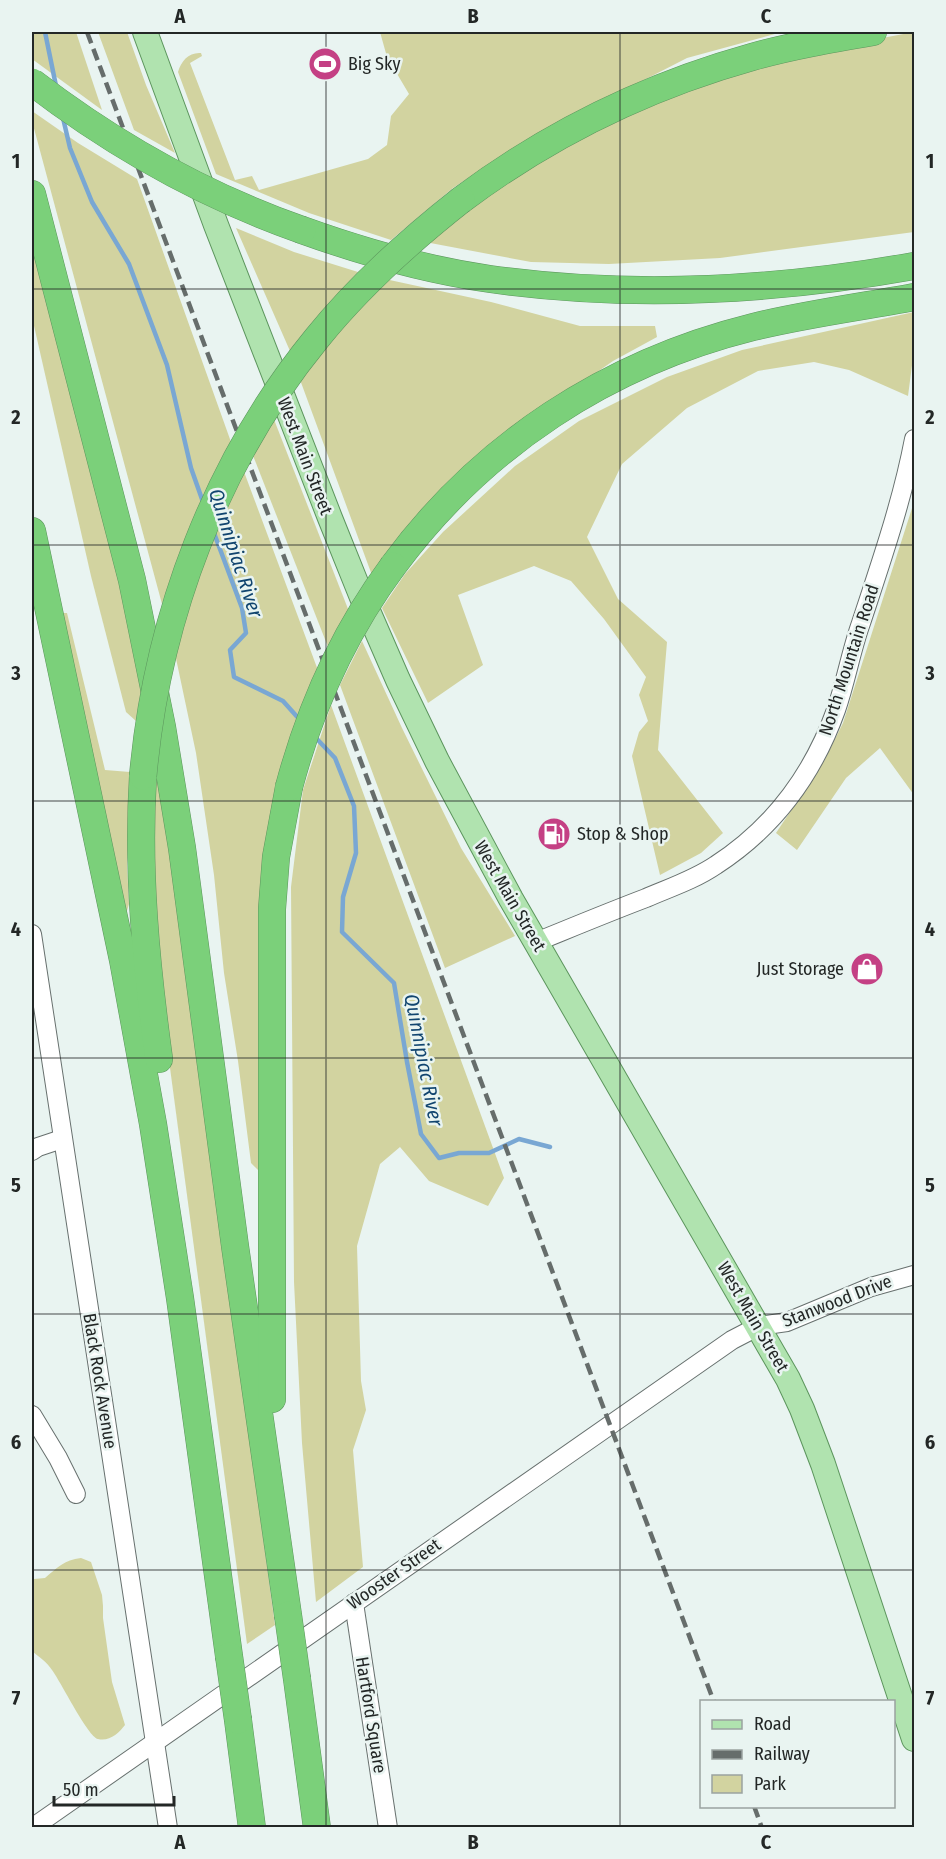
<svg xmlns="http://www.w3.org/2000/svg" width="946" height="1859" font-family="'Fira Sans Condensed',sans-serif">
<rect width="100%" height="100%" fill="#e9f4f1"/>
<g fill="#d2d3a0">
<polygon points="32,32 76,32 102,110 32,59"/>
<polygon points="98,32 127,32 146,85 175,153 134,130"/>
<path d="M380,32H782L687,58L525,141L453,188L391,240L309,213L216,174L178,72C181,61 189,52 201,53L202,56L190,63L235,180L252,176L259,190L368,159L387,145L391,116L409,94L387,57Z"/>
<polygon points="914,32 914,232 720,258 609,264 531,262 425,242 436,233 553,151 622,115 777,58"/>
<polygon points="32,111 78,143 137,179 231,442 192,524 162,604 32,121"/>
<polygon points="236,228 294,252 358,272 309,326 290,351"/>
<polygon points="32,247 100,500 143,681 136,721 126,712 91,576 32,317"/>
<polygon points="385,279 491,302 580,326 655,326 657,337 613,361 550,405 373,578 299,377"/>
<polygon points="914,312 914,350 908,396 849,370 814,362 758,371 687,408 622,464 587,537 618,599 667,642 658,750 723,833 701,853 660,875 632,756 639,732 648,721 639,695 646,677 604,619 571,581 534,566 458,595 483,665 428,703 382,608 405,574 443,532 515,466 579,421 667,377 742,350"/>
<polygon points="273,417 350,614 330,652 252,453"/>
<polygon points="243,469 319,673 299,724 264,1139 258,1170 251,1163 238,1061 224,973 214,875 196,753 174,649 193,584"/>
<polygon points="914,502 914,795 880,748 846,778 797,850 776,833 824,761 843,723"/>
<polygon points="62,613 67,613 105,770 130,772 133,775 127,864 129,904 126,914"/>
<polygon points="362,641 402,728 461,848 515,936 445,968 340,685"/>
<polygon points="331,705 504,1178 488,1206 429,1181 400,1147 380,1164 357,1246 361,1381 366,1410 353,1450 363,1567 316,1602 302,1443 294,1282 291,887 303,790"/>
<polygon points="153,777 160,781 275,1625 247,1644 160,993 152,899"/>
<path d="M81,1558L91,1562L102,1595L103,1606V1618L112,1682L125,1725C119,1733 109,1742 98,1739C88,1737 61,1682 52,1670C47,1662 39,1657 32,1651V1575L34,1579L45,1578C57,1568 64,1560 81,1558Z"/>
</g>
<g fill="none" stroke-linecap="round" stroke-linejoin="round">
<g stroke="#79a7d3" stroke-width="4.5">
<polyline points="45,32 56,86"/>
<polyline points="63,118 70,148 92,202 129,264 167,365 191,468 203,502"/>
<polyline points="214,533 242,608 246,633 230,650 234,677 283,701 300,720"/>
<polyline points="315,737 335,758 354,806 356,853 343,897 342,932 394,983 407,1062 421,1134 439,1158 459,1153 489,1153 519,1139 550,1147"/>
</g>
<defs>
<g id="minor">
<polyline points="32,934 168,1828"/>
<path d="M536,942C573,927 609,912 646,898C669,888 694,880 716,865C773,828 813,774 836,710C846,681 851,651 861,623C881,562 902,502 914,439"/>
<polyline points="32,1151 38,1147 62,1139"/>
<polyline points="32,1415 58,1458 76,1494"/>
<polyline points="354,1603 388,1828"/>
<polyline points="32,1828 732,1340 759,1326 787,1322 871,1287 914,1275"/>
</g>
<polyline id="major" points="145,32 216,225 330,518 361,595 398,680 437,761 511,899 788,1379 802,1409 823,1464 914,1739"/>
<g id="highway">
<polyline points="32,194 132,580 162,727 182,848 235,1246 288,1615"/>
<path d="M461,200C548,135 648,86 752,57C791,46 832,39 873,32"/>
<path d="M302,230C363,252 427,270 490,279C632,299 774,291 914,266"/>
<polyline points="32,531 123,960 153,1124 180,1298 229,1656"/>
<path d="M393,566C482,445 608,363 753,327C806,314 861,307 914,297"/>
<path d="M143,776C137,871 146,964 159,1059"/>
<polyline points="272,1399 272,909 276,857 289,787"/>
<polyline points="297,1679 317,1828"/>
<polyline points="238,1720 252,1828"/>
</g>
</defs>
<use href="#minor" stroke="#67706e" stroke-width="20"/>
<use href="#major" stroke="#5c955d" stroke-width="26"/>
<use href="#highway" stroke="#5c955d" stroke-width="28"/>
<use href="#minor" stroke="#fff" stroke-width="18"/>
<use href="#major" stroke="#b0e3af" stroke-width="24"/>
<use href="#highway" stroke="#7bd07a" stroke-width="27"/>
<g stroke="#666d6b" stroke-width="4.5" stroke-dasharray="12 6" stroke-linecap="butt">
<polyline points="87,32 714,1702"/>
<polyline points="754,1806 762,1828"/>
</g>
<defs>
<g id="highway-bridge">
<path d="M32,82C113,144 205,196 302,230"/>
<path d="M143,776C157,618 216,461 317,338C359,286 409,241 461,200"/>
<path d="M289,787C310,708 344,632 393,566"/>
<polyline points="288,1615 297,1679"/>
<polyline points="229,1656 238,1720"/>
</g>
</defs>
<use href="#highway-bridge" stroke="#5c955d" stroke-width="28" stroke-linecap="butt"/>
<use href="#highway-bridge" stroke="#7bd07a" stroke-width="27"/>
</g>
<path fill="none" stroke="#232726" stroke-width="1.5" stroke-opacity="0.55" d="M326,32V1828M620,32V1828M32,289H914M32,545H914M32,801H914M32,1058H914M32,1314H914M32,1570H914"/>
<defs>
<symbol id="stadium-disc" viewBox="-11 -11 22 22"><circle r="9.5" fill="#c44084" stroke="#e9f4f1"/><path d="M0-5a6.5 5 0 1 0 0 10a6.5 5 0 1 0 0-10ZM-3.5-1.8h7v3.6h-7Z" fill="#fff"/></symbol>
<symbol id="fuel-disc" viewBox="-11 -11 22 22"><circle r="9.5" fill="#c44084" stroke="#e9f4f1"/><path d="M-5.5-6h7V0h2V4h1.3V-2.5L3-4.5l.8-.8L6-3V5H2.5V1h-1V6h-7ZM-4.2-4.7v3.2H.2V-4.7Z" fill="#fff"/></symbol>
<symbol id="shop-disc" viewBox="-11 -11 22 22"><circle r="9.5" fill="#c44084" stroke="#e9f4f1"/><path d="M-5-2.5h2.3a2.7 3.5 0 0 1 5.4 0H5L5.5 6h-11ZM-1.5-2.5h3a1.5 2.3 0 0 0-3 0Z" fill="#fff"/></symbol>
</defs>
<g fill-rule="evenodd">
<use href="#stadium-disc" x="306" y="45" width="38" height="38"/>
<use href="#fuel-disc" x="535" y="815" width="38" height="38"/>
<use href="#shop-disc" x="848" y="950" width="38" height="38"/>
</g>
<g text-anchor="middle" dominant-baseline="central" stroke-width="5" stroke-linejoin="round" paint-order="stroke">
<g font-size="18" fill="#232726" stroke="#e9f4f1" text-anchor="start">
<text x="348" y="64">Big Sky</text>
<text x="577" y="834">Stop &amp; Shop</text>
<text x="844" y="969" text-anchor="end">Just Storage</text>
</g>
<g font-size="18" fill="#232726" stroke="#e9f4f1">
<text transform="translate(305 456) rotate(69)">West Main Street</text>
<text transform="translate(849 660) rotate(-72)">North Mountain Road</text>
<text transform="translate(510 896) rotate(60)">West Main Street</text>
<text transform="translate(837 1301) rotate(-21)">Stanwood Drive</text>
<text transform="translate(753 1317) rotate(60)">West Main Street</text>
<text transform="translate(100 1381) rotate(81)">Black Rock Avenue</text>
<text transform="translate(394 1574) rotate(-35)">Wooster Street</text>
<text transform="translate(371 1715) rotate(81)">Hartford Square</text>
</g>
<g font-size="20" font-style="italic" fill="#11456f" stroke="#e9f4f1">
<text transform="translate(236 553) rotate(72)">Quinnipiac River</text>
<text transform="translate(424 1060) rotate(79)">Quinnipiac River</text>
</g>
</g>
<rect width="946" height="1859" fill="none" stroke="#e9f4f1" stroke-width="66"/>
<rect x="700" y="1700" width="195" height="108" fill="#e9f4f1" stroke="#9aa2a0" stroke-width="1.5"/>
<rect x="712" y="1720" width="30" height="9" fill="#b0e3af" stroke="#9aa2a0" stroke-width="1.5"/>
<text x="754" y="1730" font-size="18" fill="#232726">Road</text>
<rect x="712" y="1750" width="30" height="9" fill="#666d6b" stroke="#9aa2a0" stroke-width="1.5"/>
<text x="754" y="1760" font-size="18" fill="#232726">Railway</text>
<rect x="712" y="1775" width="30" height="18" fill="#d2d3a0" stroke="#9aa2a0" stroke-width="1.5"/>
<text x="754" y="1790" font-size="18" fill="#232726">Park</text>
<path d="M54 1796v9h120v-9" fill="none" stroke="#232726" stroke-width="3"/>
<text x="63" y="1796" font-size="18" fill="#232726" stroke="#e9f4f1" stroke-width="4.5" paint-order="stroke">50 m</text>
<rect x="33" y="33" width="880" height="1793" fill="none" stroke="#232726" stroke-width="2"/>
<g font-size="20" text-anchor="middle" font-weight="bold" fill="#232726">
<text x="180" y="23">A</text>
<text x="473" y="23">B</text>
<text x="766" y="23">C</text>
<text x="16" y="168">1</text>
<text x="930" y="168">1</text>
<text x="16" y="424">2</text>
<text x="930" y="424">2</text>
<text x="16" y="680">3</text>
<text x="930" y="680">3</text>
<text x="16" y="936">4</text>
<text x="930" y="936">4</text>
<text x="16" y="1192">5</text>
<text x="930" y="1192">5</text>
<text x="16" y="1449">6</text>
<text x="930" y="1449">6</text>
<text x="16" y="1705">7</text>
<text x="930" y="1705">7</text>
<text x="180" y="1849">A</text>
<text x="473" y="1849">B</text>
<text x="766" y="1849">C</text>
</g>
</svg>
